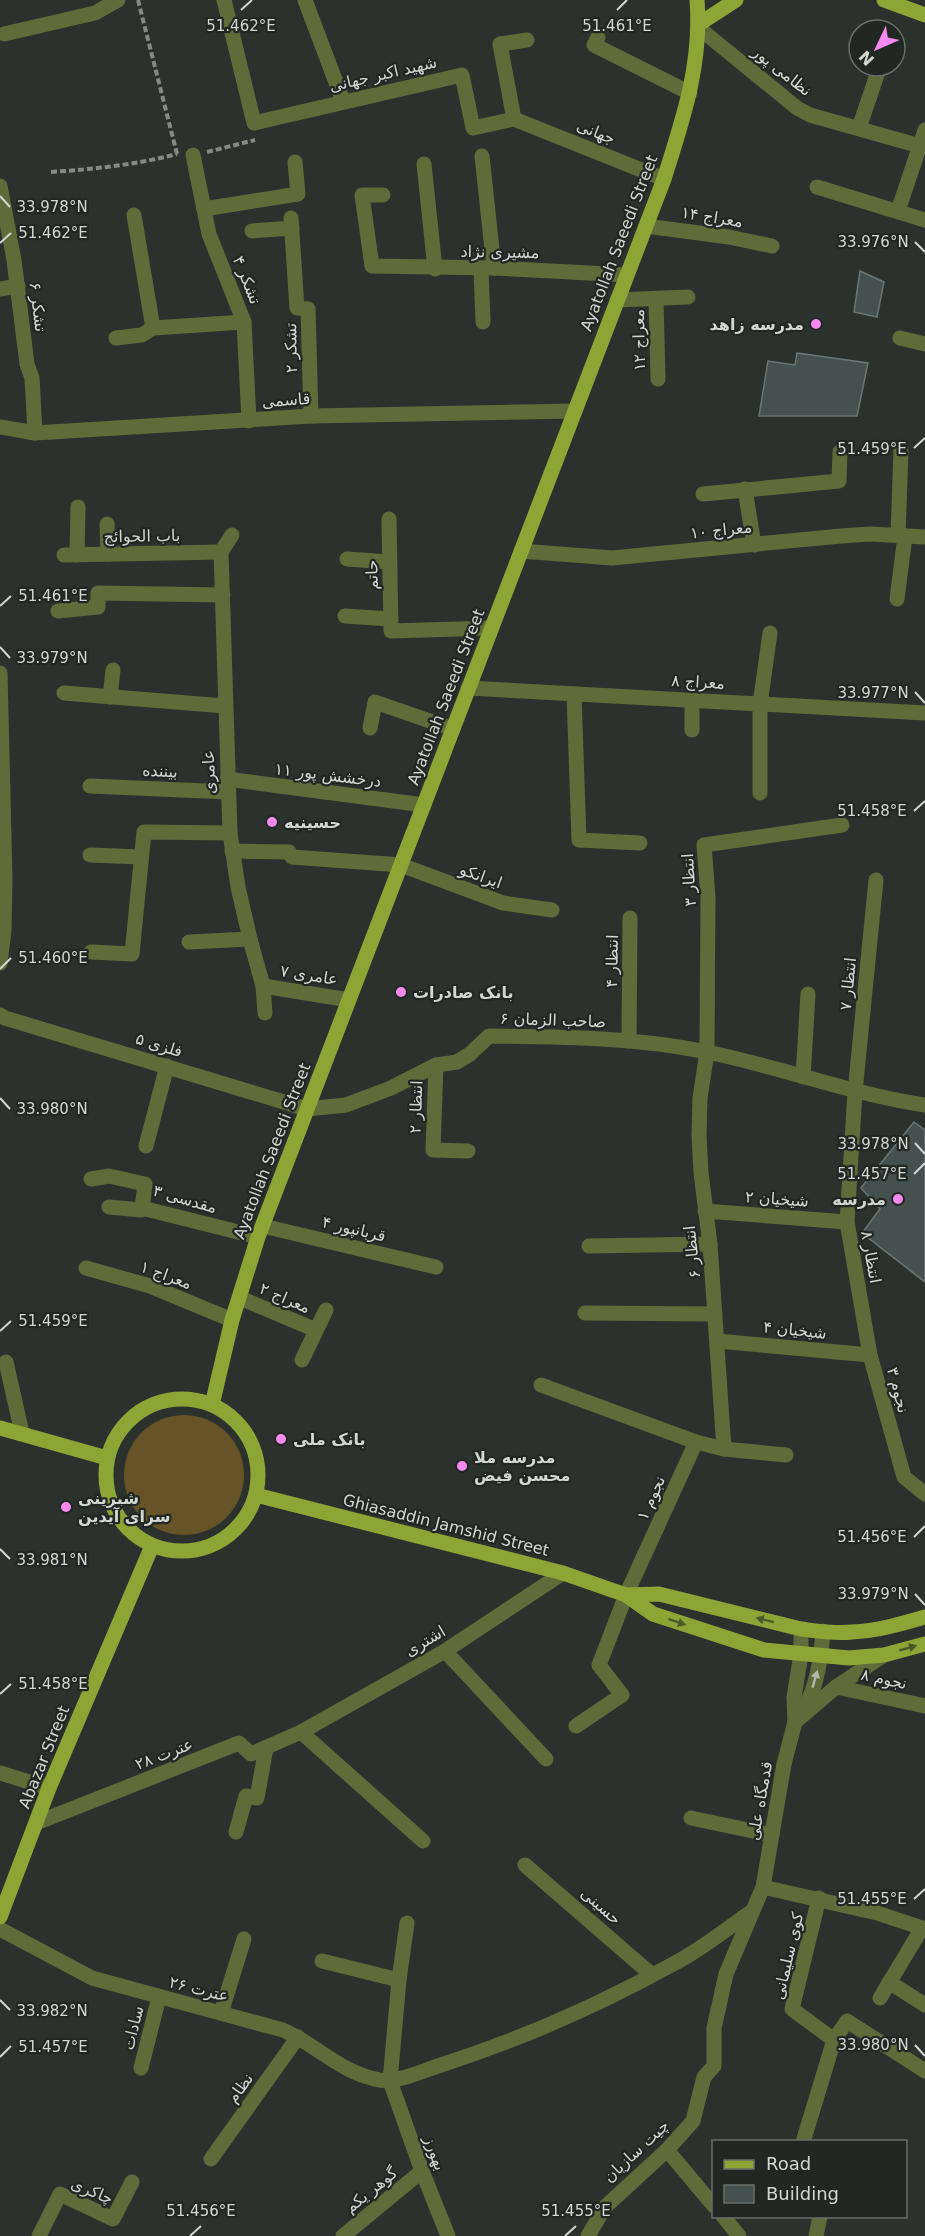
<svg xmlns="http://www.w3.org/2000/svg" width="925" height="2236" font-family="'DejaVu Sans','Noto Naskh Arabic',sans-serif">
<rect width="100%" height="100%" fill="#2b322d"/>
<circle fill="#665327" cx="184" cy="1475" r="60"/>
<g fill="#46504f" stroke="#6b7675" stroke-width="1.5">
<polygon points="860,271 884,282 877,317 854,312"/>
<polygon points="797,353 868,363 857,416 759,416 768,361 795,365"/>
<polygon points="914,1122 925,1130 925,1282 862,1233 880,1209 861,1188"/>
</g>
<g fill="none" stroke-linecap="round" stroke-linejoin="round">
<g stroke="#848a86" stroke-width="4" stroke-dasharray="6 3" stroke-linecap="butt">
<polyline points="138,0 177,154"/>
<polyline points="207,152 255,140"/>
<path d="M51,172C94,169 135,165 177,154"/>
</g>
<g stroke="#5e6c3a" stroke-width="15">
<polyline points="224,0 254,123 462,75 473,128 514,119"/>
<polyline points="305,0 343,101"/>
<polyline points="699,28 797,108 810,115 920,146"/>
<polyline points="4,34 95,13 118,0"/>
<polyline points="598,37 594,45 690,93"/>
<polyline points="514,119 664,179"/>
<polyline points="514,119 500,44 527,40"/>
<polyline points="859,128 880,66"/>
<polyline points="193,155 209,234 244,322 249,421"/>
<polyline points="482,156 494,268"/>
<polyline points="424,164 435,269"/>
<polyline points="0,186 14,260 27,364 32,378 35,433"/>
<polyline points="817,187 925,220"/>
<polyline points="383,195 362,195 372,266 494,268 627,275"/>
<polyline points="204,209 298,194 295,162"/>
<polyline points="898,211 925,130"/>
<polyline points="134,215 153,328"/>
<polyline points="291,218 297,308 308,309 311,416"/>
<polyline points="646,226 729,237 772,246"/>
<polyline points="252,231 292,228"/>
<polyline points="481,269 483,322"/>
<polyline points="0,289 18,286"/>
<polyline points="617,300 688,297"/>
<polyline points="656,300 658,379"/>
<polyline points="116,338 142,335 153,328 244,322"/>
<polyline points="900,338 925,344"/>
<polyline points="0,427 35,433 311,416 575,411"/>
<polyline points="745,489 754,545"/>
<polyline points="703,494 839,481 840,452"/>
<polyline points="389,519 391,631 491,628"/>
<polyline points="107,524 108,554"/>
<polyline points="898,535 901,450"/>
<polyline points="521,551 612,558 841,536 870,534 925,537"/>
<polyline points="221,552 230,833 238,887 250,939 263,986 265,1013"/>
<polyline points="221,552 232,535"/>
<polyline points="64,555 221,552"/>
<polyline points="77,555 78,507"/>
<polyline points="347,559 389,562"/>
<polyline points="897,599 905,536"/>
<polyline points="58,611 98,607 98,593 223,595"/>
<polyline points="345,616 391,619"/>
<polyline points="0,673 5,879 4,930 0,963"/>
<polyline points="468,688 925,713"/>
<polyline points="64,693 225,706"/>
<polyline points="574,694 579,840 640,843"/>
<polyline points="110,697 113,670"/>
<polyline points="370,728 375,702 453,729"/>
<polyline points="692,730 692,700"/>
<polyline points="227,779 424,805"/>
<polyline points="90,786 228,792"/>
<polyline points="760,793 760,704 770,633"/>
<polyline points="232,851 289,852 292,857 401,865 503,903 552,910"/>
<polyline points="90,855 141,857"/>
<polyline points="876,880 855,1092 847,1222 870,1355 904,1477 925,1494"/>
<polyline points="189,942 250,939"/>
<polyline points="91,952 132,954 144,832 230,833"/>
<polyline points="263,986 349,1000"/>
<path d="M0,1015L5,1018L307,1109L346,1105L391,1088L436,1065L457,1062L470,1054L489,1036C562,1037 636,1037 707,1052C781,1067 851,1094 925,1105"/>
<polyline points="629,1041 630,918"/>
<polyline points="436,1065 433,1150 468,1151"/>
<polyline points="803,1077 808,994"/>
<polyline points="146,1146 167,1066"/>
<polyline points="91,1179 109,1176 145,1184 142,1208 258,1237"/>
<polyline points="109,1207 141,1210 142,1208"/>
<polyline points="705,1211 847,1222"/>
<polyline points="263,1226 436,1267"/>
<polyline points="589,1246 710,1244"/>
<polyline points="86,1268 150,1286 232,1320"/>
<polyline points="240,1298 316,1330"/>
<polyline points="585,1313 715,1314"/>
<polyline points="717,1341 870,1355"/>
<polyline points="302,1360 326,1310"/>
<polyline points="6,1362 22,1433"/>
<polyline points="541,1385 696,1442"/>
<polyline points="724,1449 710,1244 701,1173 699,1136 700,1098 707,1052 708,897 704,845 842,825"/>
<polyline points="445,1651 546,1759"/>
<polyline points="836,1687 925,1706"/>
<path d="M802,1712C817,1689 821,1658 823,1631"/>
<polyline points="795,1722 836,1687 884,1655"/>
<polyline points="576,1726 622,1695 599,1665 626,1595 696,1442 724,1449 786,1455"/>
<polyline points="301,1732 423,1841"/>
<polyline points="0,1773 49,1788"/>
<polyline points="691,1818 772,1835"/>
<polyline points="36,1823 239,1743 251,1754 301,1732 445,1651 563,1573"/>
<polyline points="236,1832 246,1796 257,1798 266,1748"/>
<polyline points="525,1865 652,1975"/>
<polyline points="763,1887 877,1913 925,1929"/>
<polyline points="407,1923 399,1980 390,2081 422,2171 448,2236"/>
<path d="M0,1929L92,1978L283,2030C315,2044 344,2075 380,2080C400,2082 422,2071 441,2065C522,2039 601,2004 675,1963C702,1949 726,1929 751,1912"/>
<polyline points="322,1961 399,1980"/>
<polyline points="889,1982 925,2005"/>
<polyline points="880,1998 922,1928"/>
<polyline points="221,2013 244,1939"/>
<polyline points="834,2040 847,2021 925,2071"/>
<polyline points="141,2068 159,1997"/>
<polyline points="803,2142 834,2040 792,2009 819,1898"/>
<polyline points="667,2150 714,2206"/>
<polyline points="211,2159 298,2037"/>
<polyline points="723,2216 739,2236"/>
<polyline points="39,2236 60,2194 113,2219 132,2182"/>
<polyline points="343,2236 422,2171"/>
<polyline points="588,2236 605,2207 667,2150 693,2121 704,2077 714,2066 714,2028 726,1974 763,1887 784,1764 795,1722 794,1697 801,1654 801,1629"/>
<polyline points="816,2236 820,2216"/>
</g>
<g stroke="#8ba635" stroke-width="15">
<polyline points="884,0 925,15"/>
<polyline points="699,24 736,0"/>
<circle cx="182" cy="1475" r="76"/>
<path d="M212,1405L232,1320L258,1237L664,179C683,119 702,64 697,0"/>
<polyline points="0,1428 107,1458"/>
<polyline points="256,1495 563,1573 626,1595 653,1614 764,1650 849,1658 884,1655 925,1644"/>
<path d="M626,1595L659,1594L801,1629C817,1631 835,1634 852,1632C877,1631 901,1624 925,1617"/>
<polyline points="0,1917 49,1788 152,1546"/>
</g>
</g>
<defs><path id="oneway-solid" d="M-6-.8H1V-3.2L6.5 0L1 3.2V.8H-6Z" transform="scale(1.5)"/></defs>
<g fill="#4b5a2a">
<use href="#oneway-solid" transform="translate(765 1620) rotate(-166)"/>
<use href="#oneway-solid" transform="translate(677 1622) rotate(18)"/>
<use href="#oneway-solid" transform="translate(908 1648) rotate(-16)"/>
</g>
<use fill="#afb7a6" href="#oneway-solid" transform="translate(815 1679) rotate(-74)"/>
<path fill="none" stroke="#d2d7d4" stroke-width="2" d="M241,10L252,0M617,10L627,0M0,196L10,207M915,242L925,252M0,243L11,233M914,448L925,438M0,606L11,596M0,647L10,658M915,692L925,703M914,811L925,801M0,969L11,958M0,1098L10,1109M915,1143L925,1154M914,1174L925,1163M0,1331L11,1321M914,1537L925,1526M0,1549L10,1559M915,1594L925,1605M0,1694L11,1684M914,1899L925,1889M0,2000L10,2010M915,2045L925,2056M0,2057L11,2046M190,2236L201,2226M565,2236L576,2226"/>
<g fill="#f689ed" stroke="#212823" stroke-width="2">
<circle cx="816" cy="324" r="6"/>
<circle cx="272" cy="822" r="6"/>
<circle cx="401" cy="992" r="6"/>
<circle cx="898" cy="1199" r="6"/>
<circle cx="281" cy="1439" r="6"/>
<circle cx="462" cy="1466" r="6"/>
<circle cx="66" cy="1507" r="6"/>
</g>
<g text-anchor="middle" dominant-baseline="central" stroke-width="4.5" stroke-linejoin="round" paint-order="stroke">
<g font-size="16" fill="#d2d7d4" stroke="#212823">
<text transform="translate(782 71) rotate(38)">نظامی پور</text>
<text transform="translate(383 74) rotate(-13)">شهید اکبر جهانی</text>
<text transform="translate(596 132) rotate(22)">جهانی</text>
<text transform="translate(712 217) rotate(9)">معراج ۱۴</text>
<text transform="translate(619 243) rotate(-69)">Ayatollah Saeedi Street</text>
<text transform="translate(500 252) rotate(1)">مشیری نژاد</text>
<text transform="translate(247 280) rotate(68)">تشکر ۴</text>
<text transform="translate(38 307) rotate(83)">تشکر ۶</text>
<text transform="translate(639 340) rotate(-91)">معراج ۱۲</text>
<text transform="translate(291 348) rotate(-91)">تشکر ۲</text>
<text transform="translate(286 400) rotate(-4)">قاسمی</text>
<text transform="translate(721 530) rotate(-6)">معراج ۱۰</text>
<text transform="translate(142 536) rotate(-1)">باب الحوائج</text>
<text transform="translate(372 575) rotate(-91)">حاتم</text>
<text transform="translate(698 682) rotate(3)">معراج ۸</text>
<text transform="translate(446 697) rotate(-69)">Ayatollah Saeedi Street</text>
<text transform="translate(160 771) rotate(3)">بیننده</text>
<text transform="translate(209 772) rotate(-92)">عامری</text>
<text transform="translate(328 775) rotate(7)">درخشش پور ۱۱</text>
<text transform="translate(481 876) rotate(20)">ایرانکو</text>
<text transform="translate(689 880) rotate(-93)">انتظار ۳</text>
<text transform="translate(612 961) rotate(-89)">انتظار ۴</text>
<text transform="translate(309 975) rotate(9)">عامری ۷</text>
<text transform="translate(848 984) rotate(-84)">انتظار ۷</text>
<text transform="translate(553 1020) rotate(2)">صاحب الزمان ۶</text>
<text transform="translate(159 1045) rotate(17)">فلزی ۵</text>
<text transform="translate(416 1107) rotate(-88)">انتظار ۲</text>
<text transform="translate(272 1151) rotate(-69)">Ayatollah Saeedi Street</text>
<text transform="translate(185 1199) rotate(16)">مقدسی ۳</text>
<text transform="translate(777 1199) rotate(4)">شیخیان ۲</text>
<text transform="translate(354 1229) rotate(13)">قربانپور ۴</text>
<text transform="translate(692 1252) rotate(-96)">انتظار ۶</text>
<text transform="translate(871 1257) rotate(80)">انتظار ۸</text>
<text transform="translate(166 1275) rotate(20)">معراج ۱</text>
<text transform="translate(285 1298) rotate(23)">معراج ۲</text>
<text transform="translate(795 1330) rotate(6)">شیخیان ۴</text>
<text transform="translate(898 1390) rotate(75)">نجوم ۳</text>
<text transform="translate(651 1498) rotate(-66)">نجوم ۱</text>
<text transform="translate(446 1525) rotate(14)">Ghiasaddin Jamshid Street</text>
<text transform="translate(425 1641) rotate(-31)">اشتری</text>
<text transform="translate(884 1679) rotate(12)">نجوم ۸</text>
<text transform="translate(164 1754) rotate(-21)">عترت ۲۸</text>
<text transform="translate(44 1757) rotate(-68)">Abazar Street</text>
<text transform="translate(760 1801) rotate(-80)">قدمگاه علی</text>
<text transform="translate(601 1906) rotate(41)">حسینی</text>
<text transform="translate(788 1956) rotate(-77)">کوی سلیمانی</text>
<text transform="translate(199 1989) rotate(14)">عترت ۲۶</text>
<text transform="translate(133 2028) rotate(-76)">سادات</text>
<text transform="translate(240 2088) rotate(-54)">نظام</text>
<text transform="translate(636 2151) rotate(-43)">چیت سازیان</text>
<text transform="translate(435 2153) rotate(70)">بهورز</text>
<text transform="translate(371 2190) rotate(-39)">گوهر یکم</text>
<text transform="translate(92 2191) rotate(23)">چاکری</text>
</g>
<g font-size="16" font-weight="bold" fill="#d2d7d4" stroke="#212823" text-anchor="start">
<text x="804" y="324" text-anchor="end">مدرسه زاهد</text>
<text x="284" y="822">حسینیه</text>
<text x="413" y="992">بانک صادرات</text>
<text x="886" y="1199" text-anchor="end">مدرسه</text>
<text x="293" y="1439">بانک ملی</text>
<text x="474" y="1457">مدرسه ملا<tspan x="474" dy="18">محسن فیض</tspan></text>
<text x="78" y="1498">شیرینی<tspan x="78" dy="18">سرای آیدین</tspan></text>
</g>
</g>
<g font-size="15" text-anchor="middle" fill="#d2d7d4" stroke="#212823" stroke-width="4.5" stroke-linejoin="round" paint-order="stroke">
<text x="241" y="31">51.462°E</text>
<text x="617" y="31">51.461°E</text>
<text x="52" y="212">33.978°N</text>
<text x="53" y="238">51.462°E</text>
<text x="873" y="247">33.976°N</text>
<text x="872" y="454">51.459°E</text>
<text x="53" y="601">51.461°E</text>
<text x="52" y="663">33.979°N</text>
<text x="873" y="698">33.977°N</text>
<text x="872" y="816">51.458°E</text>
<text x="53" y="963">51.460°E</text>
<text x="52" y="1114">33.980°N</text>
<text x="873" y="1149">33.978°N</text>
<text x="872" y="1179">51.457°E</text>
<text x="53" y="1326">51.459°E</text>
<text x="872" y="1542">51.456°E</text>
<text x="52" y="1565">33.981°N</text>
<text x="873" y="1599">33.979°N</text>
<text x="53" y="1689">51.458°E</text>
<text x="872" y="1904">51.455°E</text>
<text x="52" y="2016">33.982°N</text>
<text x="873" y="2050">33.980°N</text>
<text x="53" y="2052">51.457°E</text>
<text x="201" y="2216">51.456°E</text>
<text x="576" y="2216">51.455°E</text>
</g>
<rect x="712" y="2140" width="195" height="78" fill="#212823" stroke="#686e6a" stroke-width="1.5"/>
<rect x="724" y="2160" width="30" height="9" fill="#8ba635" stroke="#686e6a" stroke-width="1.5"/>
<text x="766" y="2170" font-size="18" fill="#d2d7d4">Road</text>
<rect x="724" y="2185" width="30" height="18" fill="#46504f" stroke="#686e6a" stroke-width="1.5"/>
<text x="766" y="2200" font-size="18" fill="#d2d7d4">Building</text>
<g transform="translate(877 48) rotate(226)"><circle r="28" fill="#212823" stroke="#686e6a" stroke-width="1.5"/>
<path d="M0-4.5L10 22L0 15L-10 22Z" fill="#f689ed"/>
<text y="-9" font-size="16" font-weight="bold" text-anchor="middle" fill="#d2d7d4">N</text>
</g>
</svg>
